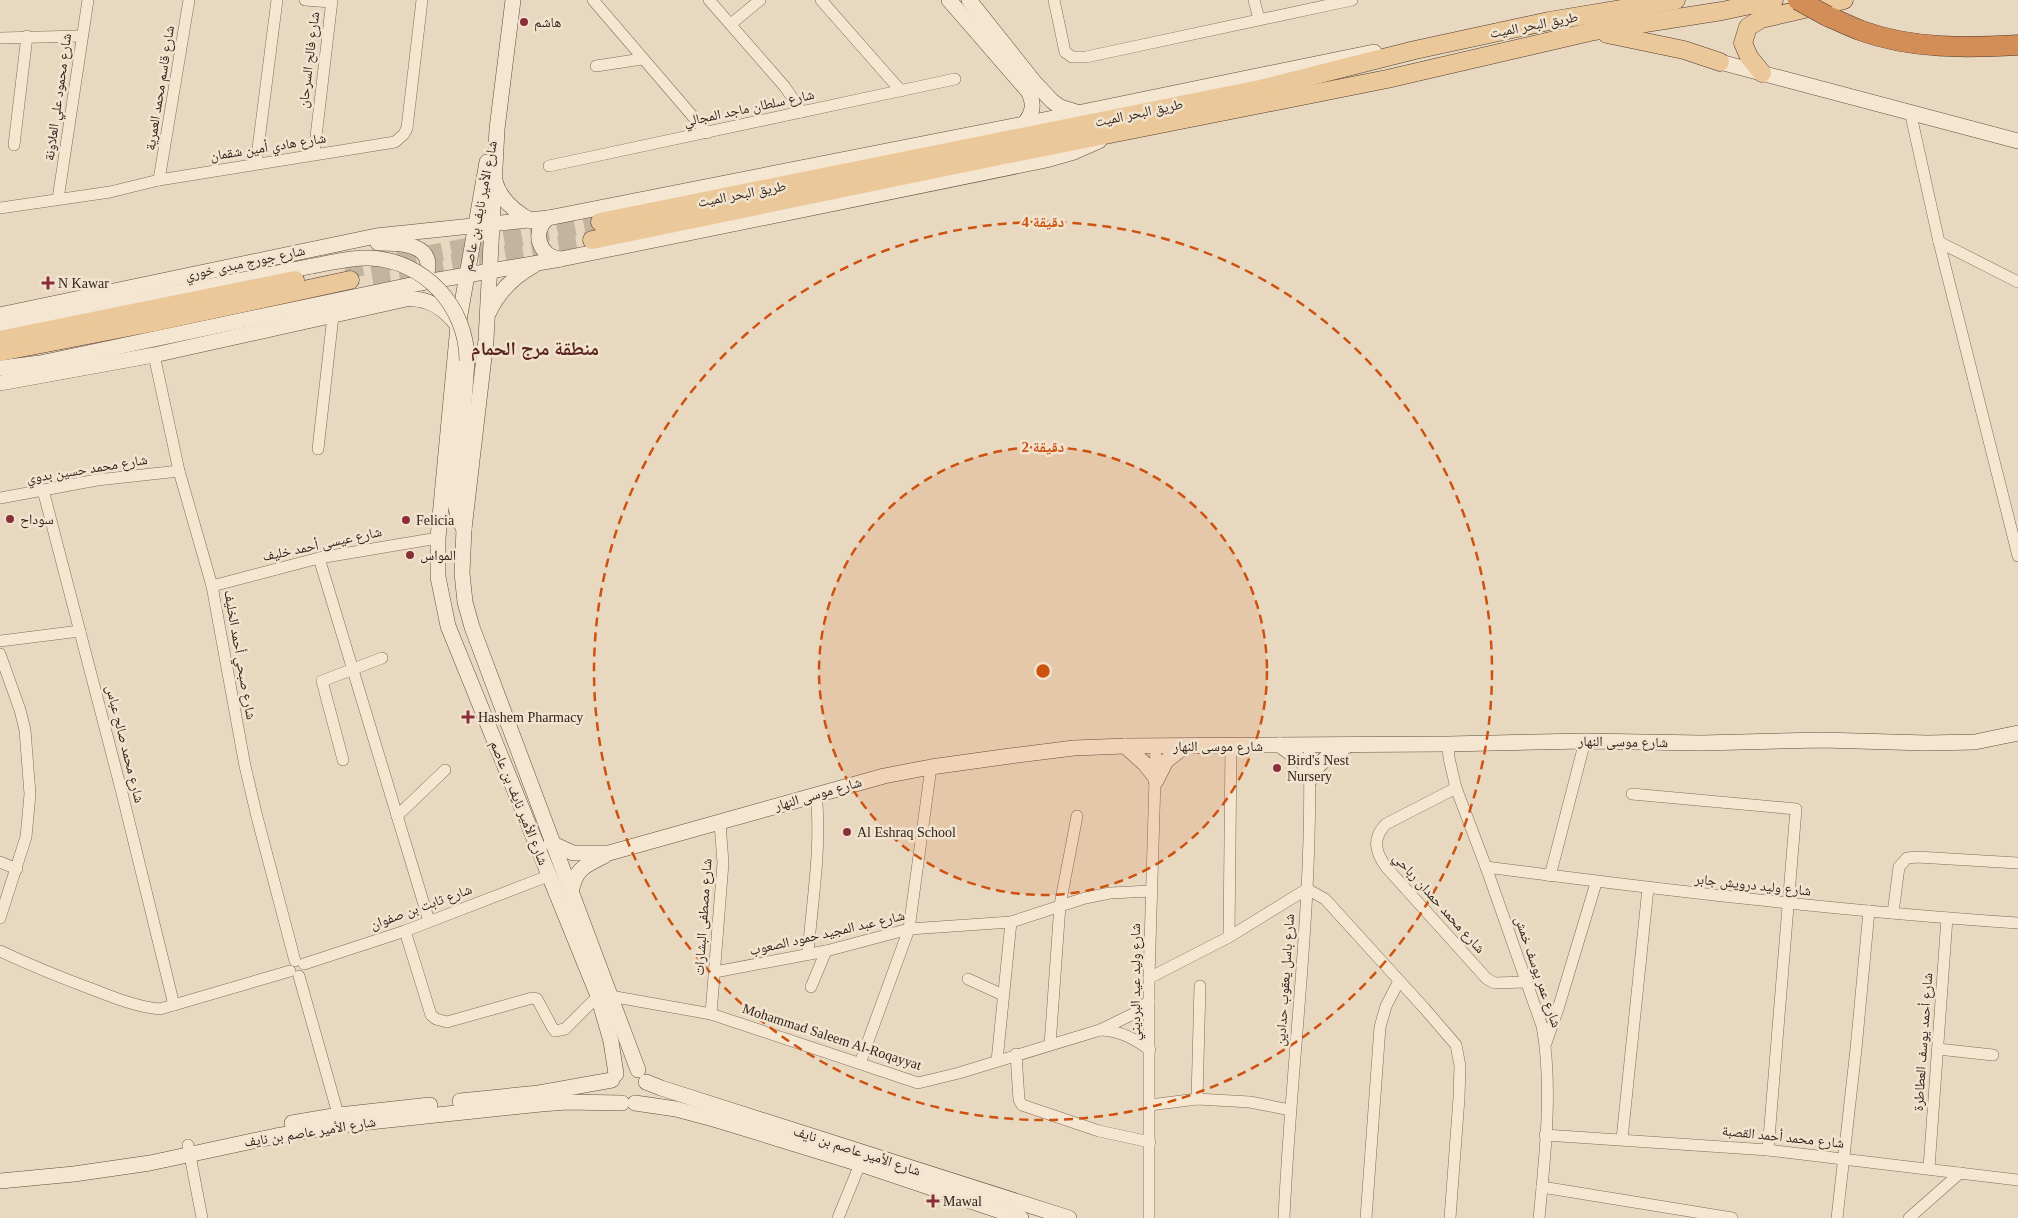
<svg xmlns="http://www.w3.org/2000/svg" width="2018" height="1218" font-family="'Times New Roman','Noto Naskh Arabic',serif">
<rect width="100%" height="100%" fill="#e9d8c0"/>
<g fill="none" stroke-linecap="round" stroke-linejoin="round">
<g stroke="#c4b49f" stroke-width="18" stroke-dasharray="18 9" stroke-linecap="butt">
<polyline points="345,270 600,222"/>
<polyline points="372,276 592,240"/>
</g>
<defs>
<g id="street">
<polyline points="305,0 331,2"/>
<polyline points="593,0 707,133"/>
<polyline points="709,0 785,87 802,112"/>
<polyline points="821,0 901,91"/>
<polyline points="1054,0 1065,52 1072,57 1086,57 1352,0"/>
<polyline points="1254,0 1259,19"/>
<polyline points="731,24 760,0"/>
<polyline points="0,38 82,36"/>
<polyline points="596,66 642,59"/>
<polyline points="1910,111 1939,242 2018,556"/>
<polyline points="14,145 27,36"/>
<polyline points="314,154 332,0"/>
<polyline points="256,164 277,0"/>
<polyline points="549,166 955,79"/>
<polyline points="159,180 189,0"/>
<polyline points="58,199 88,0"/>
<polyline points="0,208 110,192 159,180 395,142 404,134 407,128 422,0"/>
<polyline points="1939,242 2018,282"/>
<polyline points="154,355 179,471 212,586 245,766 257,817 295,961"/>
<polyline points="318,449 333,316"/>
<polyline points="43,490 122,793 174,1005"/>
<polyline points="0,498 97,480 179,471"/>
<polyline points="319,558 429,921"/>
<polyline points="212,586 319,558 438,538"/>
<polyline points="0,641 80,631"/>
<polyline points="0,654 20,710 25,730 30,794 26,837 0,918"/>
<path d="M1448,744L1449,758L1456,788L1486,867L1542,1026C1553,1084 1545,1159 1539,1218"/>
<polyline points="343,760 322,681 382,658"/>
<path d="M1456,788L1386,824C1372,838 1375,853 1387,868L1487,979L1495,983L1527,982"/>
<polyline points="1632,794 1796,809 1768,1150"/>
<polyline points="397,816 445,770"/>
<polyline points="0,862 17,869"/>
<path d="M1486,867C1663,890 1840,911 2018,923"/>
<polyline points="1550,876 1585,741"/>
<polyline points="1893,913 1899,867 1907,858 1917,857 2018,863"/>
<polyline points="405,931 431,1015 436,1019 447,1022 532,998 537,999 552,1027 555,1031 565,1029 598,996"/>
<polyline points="1229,937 1231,746"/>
<path d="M0,951C32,966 64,979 97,991C118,999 138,1007 160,1009L290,971"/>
<path d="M808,954C812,901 822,846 816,794"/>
<polyline points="304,964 405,931 548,876"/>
<polyline points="715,972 826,951 909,929 1011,922 1085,898 1110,893 1151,891"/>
<polyline points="299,976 340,1121"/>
<polyline points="1149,978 1229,937 1307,889 1325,899 1425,1009 1456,1045 1460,1066 1459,1098 1450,1218"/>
<polyline points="968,979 1003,995"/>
<polyline points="811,987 826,951"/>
<polyline points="610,996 711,1014 918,1083 959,1073 1100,1030 1133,1014 1149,1001"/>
<polyline points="711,1014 723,863 720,823"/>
<path d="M1101,1030C1121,1031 1135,1039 1150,1050"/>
<polyline points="1546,1043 1558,1009 1596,883"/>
<polyline points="1050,1045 1060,905 1077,816"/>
<polyline points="1938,1049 1993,1055"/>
<polyline points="1016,1054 1019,1100 1022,1105 1099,1131 1150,1142"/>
<polyline points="997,1061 1011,922"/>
<polyline points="860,1063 909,929 931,767"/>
<polyline points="1197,1099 1200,986"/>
<polyline points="1150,1105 1197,1099 1250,1102 1290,1110"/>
<polyline points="1545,1135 1768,1150 2018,1180"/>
<polyline points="1622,1139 1648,888"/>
<polyline points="188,1145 202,1218"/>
<polyline points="1929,1168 1947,918"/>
<polyline points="1542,1187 1732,1218"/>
<polyline points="838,1218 860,1164"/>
<polyline points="1149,1218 1149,978 1156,746"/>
<path d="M1284,1218C1291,1060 1314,903 1309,745"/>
<polyline points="1366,1218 1380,1027 1386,1006 1399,981"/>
<polyline points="1837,1218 1856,1049 1869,911"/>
<polyline points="1909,1218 1960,1173"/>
</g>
<g id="secondary">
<polyline points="513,0 497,129 486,340 464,529 462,573 465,602 472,627 638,1070"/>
<path d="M949,0L1028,91C1035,104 1033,113 1024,124"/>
<polyline points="969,0 1035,83 1052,101 1060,107 1076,112"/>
<polyline points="1720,62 2018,141"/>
<polyline points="487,162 458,326 438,538 438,577 448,626 598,996 611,1041 616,1074"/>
<path d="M495,181C500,200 515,212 532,221"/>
<path d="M548,218C531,232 539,256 560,259"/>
<path d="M378,243C390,243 404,243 414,247C432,254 431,271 420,283"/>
<path d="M489,312C499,291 513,277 533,266"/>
<polyline points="0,315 376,236 548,218 1024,124 1374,52"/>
<polyline points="0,328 312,266"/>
<polyline points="0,368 40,363 420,283 561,259 1046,160 1074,152 1099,141"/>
<path d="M0,383L154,355L406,299C429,297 445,309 458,326"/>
<polyline points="464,529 459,520 454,499 461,446 467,361"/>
<polyline points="1280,745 1304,763 1310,779"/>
<polyline points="1125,746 1145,764 1156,778"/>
<polyline points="1310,774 1326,758 1348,745"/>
<polyline points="1156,781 1166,761 1185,746"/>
<polyline points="551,843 573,853 609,853 884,776 931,767 1010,756 1074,748 1125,746 1448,744 1585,741 1702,743 1822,740 1927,743 1975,742 2018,733"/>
<path d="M571,893C575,869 584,866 604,856"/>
<polyline points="646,1082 661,1088 1069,1218"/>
<polyline points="460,1101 539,1093 612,1080"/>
<polyline points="635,1103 676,1109 717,1120 860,1164 1021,1218"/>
<polyline points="292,1123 339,1115 430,1105"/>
<polyline points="0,1181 74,1174 150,1163 276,1136 341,1125 541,1104 566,1102 622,1103"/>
</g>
<g id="primary">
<polyline points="1607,34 1684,50 1720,62"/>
<polyline points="1762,73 1749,57 1743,43 1748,27 1761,19 1844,0"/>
<polyline points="600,222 1260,89 1415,50 1549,21 1676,0"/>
<polyline points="592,240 1004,155 1387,79 1594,31 1722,11 1774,0"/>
<polyline points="0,340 295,280"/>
<polyline points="0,352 155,322 350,280"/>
</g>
<path id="highway" d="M1827,16C1839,21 1851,27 1862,31C1912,49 1967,48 2018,45"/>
</defs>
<use href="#street" stroke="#806a59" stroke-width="12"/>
<use href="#secondary" stroke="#624b3d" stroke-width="16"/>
<use href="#primary" stroke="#4e392e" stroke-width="19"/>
<use href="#highway" stroke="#4e392e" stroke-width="21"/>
<use href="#street" stroke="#f5e6d2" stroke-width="11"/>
<use href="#secondary" stroke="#f5e6d2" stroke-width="15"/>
<use href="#primary" stroke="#eac899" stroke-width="18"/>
<use href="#highway" stroke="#d38d56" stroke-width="20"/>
<defs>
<path id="secondary-bridge" d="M312,266C331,263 350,257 369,258C424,260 467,306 467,361"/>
<polyline id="highway-bridge" points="1798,0 1827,16"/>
</defs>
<use href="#secondary-bridge" stroke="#624b3d" stroke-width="16" stroke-linecap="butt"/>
<use href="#highway-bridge" stroke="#4e392e" stroke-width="21" stroke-linecap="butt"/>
<use href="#secondary-bridge" stroke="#f5e6d2" stroke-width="15"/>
<use href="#highway-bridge" stroke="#d38d56" stroke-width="20"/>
</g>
<circle cx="1043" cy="671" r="224" fill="#cd510f" fill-opacity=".12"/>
<g fill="none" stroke="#cd510f" stroke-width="2.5" stroke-dasharray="9 6">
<circle cx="1043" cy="671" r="224"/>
<circle cx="1043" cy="671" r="449"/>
</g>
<g fill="#8a2f3a" stroke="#f1e3ce" stroke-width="2">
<circle cx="524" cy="22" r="5"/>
<path d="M45.5 275.5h5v5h5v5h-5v5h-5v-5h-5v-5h5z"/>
<circle cx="10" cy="519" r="5"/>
<circle cx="406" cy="520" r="5"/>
<circle cx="410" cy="555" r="5"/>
<path d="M465.5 709.5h5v5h5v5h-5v5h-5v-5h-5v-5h5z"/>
<circle cx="1277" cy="768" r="5"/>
<circle cx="847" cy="832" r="5"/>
<path d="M930.5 1193.5h5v5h5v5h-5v5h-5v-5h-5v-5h5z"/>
</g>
<g text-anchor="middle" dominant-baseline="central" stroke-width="5" stroke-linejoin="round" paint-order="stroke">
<g font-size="14" fill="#31241d" stroke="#f1e3ce" text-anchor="start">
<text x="534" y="22">هاشم</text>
<text x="58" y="283">N Kawar</text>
<text x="20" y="519">سوداح</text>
<text x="416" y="520">Felicia</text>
<text x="420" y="555">المواس</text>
<text x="478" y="717">Hashem Pharmacy</text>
<text x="1287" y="760">Bird's Nest<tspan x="1287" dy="16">Nursery</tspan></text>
<text x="857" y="832">Al Eshraq School</text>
<text x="943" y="1201">Mawal</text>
</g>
<g font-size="14" fill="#31241d" stroke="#f1e3ce">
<text transform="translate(1534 25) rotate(-11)">طريق البحر الميت</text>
<text transform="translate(309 60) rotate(-83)">شارع فالح السرحان</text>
<text transform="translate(160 88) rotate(-81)">شارع قاسم محمد العمرية</text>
<text transform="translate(58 97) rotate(-82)">شارع محمود علي العلاونة</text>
<text transform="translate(749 108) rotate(-12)">شارع سلطان ماجد المجالي</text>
<text transform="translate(1139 113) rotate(-12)">طريق البحر الميت</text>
<text transform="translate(268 147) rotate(-9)">شارع هادي أمين شقمان</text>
<text transform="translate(742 194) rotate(-11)">طريق البحر الميت</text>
<text transform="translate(480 206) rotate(-79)">شارع الأمير نايف بن عاصم</text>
<text transform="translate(245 263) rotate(-12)">شارع جورج مبدى خوري</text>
<text transform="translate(87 469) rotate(-9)">شارع محمد حسين بدوي</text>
<text transform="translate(322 544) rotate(-12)">شارع عيسى أحمد خليف</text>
<text transform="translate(240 655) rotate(80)">شارع صبحي أحمد الخليف</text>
<text transform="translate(1623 742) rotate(1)">شارع موسى النهار</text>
<text transform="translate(125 744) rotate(76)">شارع محمد صالح عباس</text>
<text x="1218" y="746">شارع موسى النهار</text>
<text transform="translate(818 794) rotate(-16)">شارع موسى النهار</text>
<text transform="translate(519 803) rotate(68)">شارع الأمير نايف بن عاصم</text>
<text transform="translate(1753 885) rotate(6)">شارع وليد درويش جابر</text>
<text transform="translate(1439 903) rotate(48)">شارع محمد حمدان رباحي</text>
<text transform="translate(421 907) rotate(-20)">شارع ثابت بن صفوان</text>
<text transform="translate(703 917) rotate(-86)">شارع مصطفى البشارات</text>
<text transform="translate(827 933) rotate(-13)">شارع عبد المجيد حمود الصعوب</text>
<text transform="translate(1538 972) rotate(71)">شارع عمر يوسف خمش</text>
<text transform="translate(1285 980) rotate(-86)">شارع باسل يعقوب حدادين</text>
<text transform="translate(1135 982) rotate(-90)">شارع وليد عيد البرديني</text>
<text transform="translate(832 1037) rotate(18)">Mohammad Saleem Al-Roqayyat</text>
<text transform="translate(1923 1042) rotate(-86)">شارع أحمد يوسف العطاطرة</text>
<text transform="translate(310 1132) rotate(-9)">شارع الأمير عاصم بن نايف</text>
<text transform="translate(1783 1137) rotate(6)">شارع محمد أحمد القصبة</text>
<text transform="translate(857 1151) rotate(18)">شارع الأمير عاصم بن نايف</text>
</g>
<g font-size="19" font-weight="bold" fill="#5a2520" stroke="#f1e3ce">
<text x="535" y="348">منطقة مرج الحمام</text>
</g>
</g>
<circle cx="1043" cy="671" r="8" fill="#cd510f" stroke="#f1e3ce" stroke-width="2.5"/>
<g font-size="15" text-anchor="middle" font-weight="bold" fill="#cd510f" stroke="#f1e3ce" stroke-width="5" stroke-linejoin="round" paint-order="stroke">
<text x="1043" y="227">4 دقيقة</text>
<text x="1043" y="452">2 دقيقة</text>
</g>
</svg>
